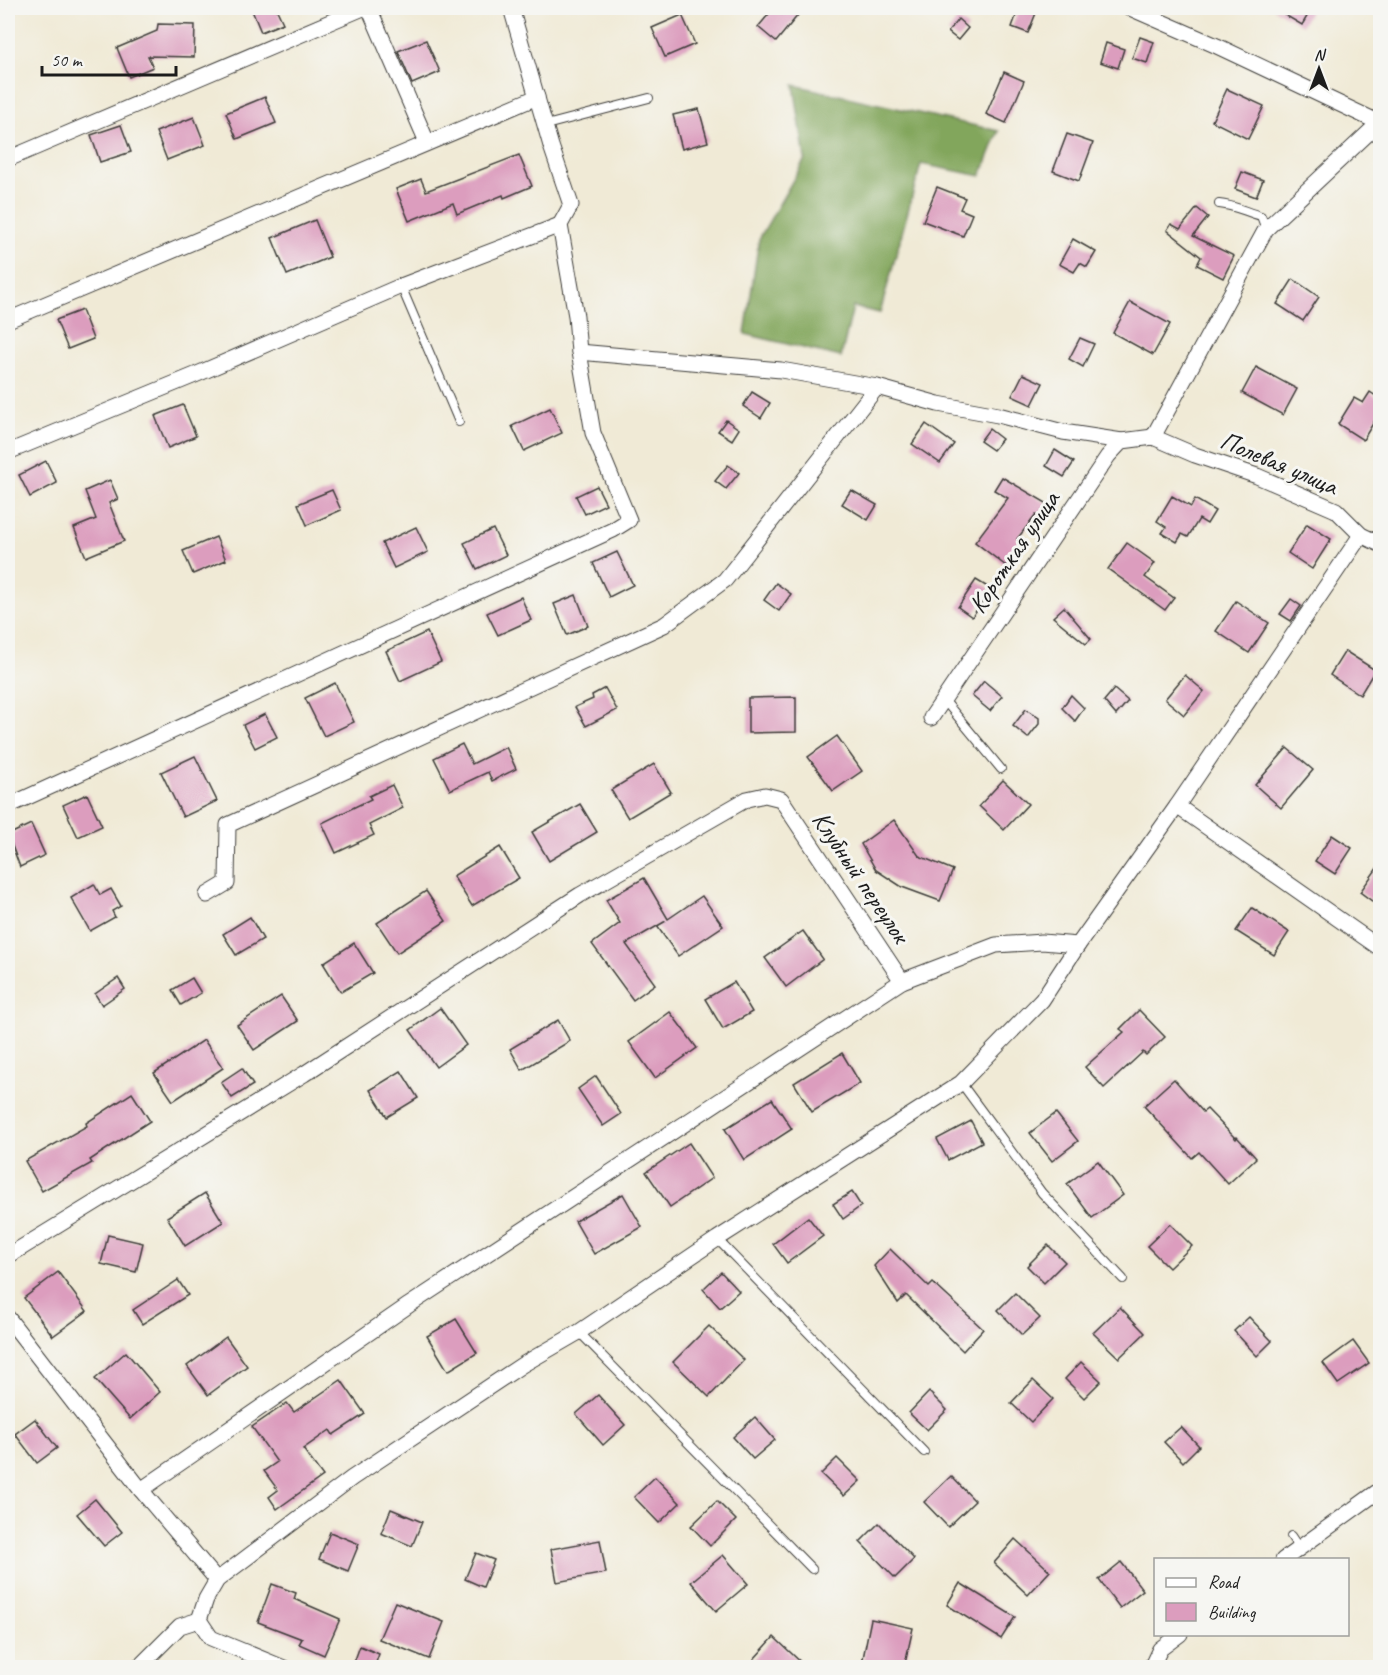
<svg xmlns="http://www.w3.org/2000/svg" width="1388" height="1675" font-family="Caveat,sans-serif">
<rect width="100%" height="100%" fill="#f6f6f2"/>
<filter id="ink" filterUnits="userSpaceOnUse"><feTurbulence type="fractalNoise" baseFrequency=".0167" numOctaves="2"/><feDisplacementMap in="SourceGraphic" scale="12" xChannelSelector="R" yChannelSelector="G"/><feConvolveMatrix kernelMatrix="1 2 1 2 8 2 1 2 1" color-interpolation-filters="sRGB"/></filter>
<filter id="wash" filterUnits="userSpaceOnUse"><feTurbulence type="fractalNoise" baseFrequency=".008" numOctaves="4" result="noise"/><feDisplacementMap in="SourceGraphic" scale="24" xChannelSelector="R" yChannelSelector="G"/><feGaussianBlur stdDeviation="1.35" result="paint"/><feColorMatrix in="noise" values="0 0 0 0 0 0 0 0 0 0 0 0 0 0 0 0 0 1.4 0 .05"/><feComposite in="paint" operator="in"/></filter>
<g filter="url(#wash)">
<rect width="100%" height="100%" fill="#f0ead6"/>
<polygon fill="#82a65c" stroke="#4f613c" stroke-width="1.5" points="794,85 999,131 981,176 921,164 880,313 853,307 841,357 745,334 759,239 805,159"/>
<g id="blocks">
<g fill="#dc9dbe">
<polygon points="251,8 276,8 283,23 261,32"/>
<polygon points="774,8 789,8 798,15 776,42 758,27"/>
<polygon points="1019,8 1038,8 1028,33 1012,27"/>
<polygon points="1273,8 1312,8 1302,25"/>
<polygon points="682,15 695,44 665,57 652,28"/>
<polygon points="958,19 968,28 958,40 948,32"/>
<polygon points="158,24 195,25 194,57 148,56 153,67 129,77 117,48 157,31"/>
<polygon points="1140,37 1154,42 1147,63 1132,58"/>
<polygon points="426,40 440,72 412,84 398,51"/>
<polygon points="1106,43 1124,49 1118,68 1100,62"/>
<polygon points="1004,72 1024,81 1006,123 986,114"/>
<polygon points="1227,89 1264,106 1248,139 1212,121"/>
<polygon points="265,97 276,123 237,139 226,113"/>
<polygon points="699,109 708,142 682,149 673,115"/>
<polygon points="194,117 205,145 167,160 156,132"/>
<polygon points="121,125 131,152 100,162 91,135"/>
<polygon points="1067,134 1093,143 1079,181 1053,171"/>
<polygon points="519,155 532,186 504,198 503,195 457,214 453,203 409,221 396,189 421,179 426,191"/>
<polygon points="1242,172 1263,180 1256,197 1235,189"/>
<polygon points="937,187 965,198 960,209 972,214 963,236 923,221"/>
<polygon points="1197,208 1208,217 1193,236 1234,256 1223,278 1197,265 1201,257 1167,230 1171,224 1180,229"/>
<polygon points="315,220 330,257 287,275 272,238"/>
<polygon points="1073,239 1096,252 1087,267 1080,263 1074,272 1059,264"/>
<polygon points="1293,279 1319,297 1303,321 1277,304"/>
<polygon points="1130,302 1170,324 1153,355 1113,333"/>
<polygon points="82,310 93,339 68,349 56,320"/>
<polygon points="1080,338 1094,344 1083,367 1069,359"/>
<polygon points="1256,367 1297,389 1283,415 1242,393"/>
<polygon points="1023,374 1043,383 1032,405 1012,396"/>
<polygon points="752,392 770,403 761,418 743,406"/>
<polygon points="1370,392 1380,399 1380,412 1363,440 1338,424 1354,398 1363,403"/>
<polygon points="183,405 196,436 168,448 155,416"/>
<polygon points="550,408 562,433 524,451 512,426"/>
<polygon points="726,420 739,429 732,440 718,431"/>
<polygon points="926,424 954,444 940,463 912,444"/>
<polygon points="989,429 1002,439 993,450 980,441"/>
<polygon points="1055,450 1074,462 1064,477 1046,466"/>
<polygon points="46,461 57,483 30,497 19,475"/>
<polygon points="728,465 739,473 726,489 715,481"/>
<polygon points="1002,477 1053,507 1045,520 1036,515 1017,539 1022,544 1006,566 975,542 1008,498 994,490"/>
<polygon points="110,480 118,499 109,503 124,541 86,557 74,528 96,519 85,491"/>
<polygon points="597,486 606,504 585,514 576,496"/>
<polygon points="332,490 341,510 307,525 298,504"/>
<polygon points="851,490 877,505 868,520 842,504"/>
<polygon points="1172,496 1191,507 1195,499 1215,511 1207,524 1199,519 1188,537 1182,534 1177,542 1162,533 1166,527 1157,521"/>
<polygon points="1307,524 1331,539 1312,569 1288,553"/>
<polygon points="416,527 428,552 394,568 382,543"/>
<polygon points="493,529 506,555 477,569 464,543"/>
<polygon points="216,537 226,560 193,574 183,551"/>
<polygon points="1127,543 1155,563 1145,577 1174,598 1165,610 1108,569"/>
<polygon points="617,552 633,585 609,597 593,563"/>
<polygon points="976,580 991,589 972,617 958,607"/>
<polygon points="776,583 791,594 779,611 764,600"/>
<polygon points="576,595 588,626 567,635 554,604"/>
<polygon points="521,597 531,620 498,635 487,613"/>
<polygon points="1291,599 1301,606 1291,621 1280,614"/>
<polygon points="1236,601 1269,623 1249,653 1216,631"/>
<polygon points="1064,607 1091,639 1086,644 1053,617"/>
<polygon points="427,632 441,662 400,681 386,651"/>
<polygon points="1345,651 1375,670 1360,695 1330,675"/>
<polygon points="1185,675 1204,691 1184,715 1165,699"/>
<polygon points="984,681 1002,696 990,711 972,696"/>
<polygon points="335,683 354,722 324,736 305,698"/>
<polygon points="605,688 617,710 586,726 575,707 593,699 592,695"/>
<polygon points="1114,689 1128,701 1116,715 1104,701"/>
<polygon points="1071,695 1084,708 1075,721 1062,708"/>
<polygon points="796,697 796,732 748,733 748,698"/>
<polygon points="1026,709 1039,718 1039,724 1028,738 1013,726"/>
<polygon points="265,714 277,737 255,748 243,725"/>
<polygon points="837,736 862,771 833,791 808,757"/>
<polygon points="462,744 472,764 506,747 516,769 492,781 488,772 450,790 434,758"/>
<polygon points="1287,748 1313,770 1281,808 1255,785"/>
<polygon points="195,756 217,801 183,817 161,772"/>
<polygon points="654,764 671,792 628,818 611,790"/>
<polygon points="1003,780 1028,804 1004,830 979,806"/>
<polygon points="392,785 403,808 369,825 374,835 336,853 322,823 371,799 369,796"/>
<polygon points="87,794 102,826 78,837 63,805"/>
<polygon points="580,804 597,832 549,861 532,832"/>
<polygon points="894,820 919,856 953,870 940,901 902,887 876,870 861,844"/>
<polygon points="31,824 45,855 20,867 8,835"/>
<polygon points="1332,835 1352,848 1335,874 1315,861"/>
<polygon points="500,847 519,878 472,906 453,876"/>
<polygon points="1380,864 1380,907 1360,892"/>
<polygon points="644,878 668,919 702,896 723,926 678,956 657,926 666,921 626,944 655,984 633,1000 592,944 620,923 606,900"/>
<polygon points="94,884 100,895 111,889 121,906 112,911 115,917 90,931 71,898"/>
<polygon points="426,891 446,921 397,953 377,923"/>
<polygon points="1252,908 1289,932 1274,955 1236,931"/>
<polygon points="250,917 263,939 236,955 223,934"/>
<polygon points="803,931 823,959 786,987 765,958"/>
<polygon points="354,943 373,973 341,992 323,963"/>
<polygon points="118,978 125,989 102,1005 95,994"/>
<polygon points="192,978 201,993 181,1005 172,990"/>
<polygon points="734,982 752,1012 723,1029 705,999"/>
<polygon points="281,996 298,1021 254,1050 237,1025"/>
<polygon points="440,1008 466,1045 436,1067 410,1030"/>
<polygon points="1139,1010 1165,1037 1146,1055 1143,1052 1104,1088 1085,1067 1124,1032 1120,1029"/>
<polygon points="670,1012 697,1048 655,1078 629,1042"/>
<polygon points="558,1020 570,1041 522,1070 510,1049"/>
<polygon points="204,1040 223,1068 173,1101 154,1073"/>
<polygon points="842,1053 860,1083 812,1112 794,1083"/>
<polygon points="242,1068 253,1085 232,1098 221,1082"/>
<polygon points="401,1071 418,1098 387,1117 370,1090"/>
<polygon points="596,1076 621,1114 603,1126 578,1089"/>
<polygon points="1174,1079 1203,1112 1207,1109 1236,1139 1237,1137 1256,1158 1228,1184 1199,1152 1192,1158 1144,1106"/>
<polygon points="132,1093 150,1121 90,1160 92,1163 42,1191 25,1161 87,1126 86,1123"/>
<polygon points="772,1099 792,1129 744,1160 725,1129"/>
<polygon points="1056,1113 1078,1141 1052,1161 1030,1133"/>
<polygon points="971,1121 982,1142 948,1160 937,1139"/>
<polygon points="689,1143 712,1178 670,1207 646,1172"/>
<polygon points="1098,1161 1123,1195 1092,1218 1067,1184"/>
<polygon points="852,1192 861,1206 843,1219 833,1204"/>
<polygon points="205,1193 223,1222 185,1246 167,1217"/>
<polygon points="623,1194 642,1227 594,1254 575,1221"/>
<polygon points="808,1217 823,1236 787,1263 773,1244"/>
<polygon points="1170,1224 1192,1246 1169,1268 1147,1246"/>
<polygon points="108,1235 143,1243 136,1272 101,1264"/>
<polygon points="1048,1245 1065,1262 1044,1283 1027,1266"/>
<polygon points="890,1249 929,1287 933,1283 983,1329 963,1351 906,1295 898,1303 874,1266"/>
<polygon points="58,1272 87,1311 53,1336 24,1298"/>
<polygon points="721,1272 739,1291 720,1308 703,1289"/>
<polygon points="178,1280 188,1295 142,1324 133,1310"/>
<polygon points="1015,1293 1040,1318 1022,1335 998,1310"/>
<polygon points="1120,1307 1145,1333 1119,1358 1093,1333"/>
<polygon points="1249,1317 1272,1341 1257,1356 1234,1331"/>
<polygon points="456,1319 477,1353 448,1371 427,1336"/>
<polygon points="709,1326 744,1360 709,1397 673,1362"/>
<polygon points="226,1337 247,1366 208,1395 187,1366"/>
<polygon points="1353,1341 1369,1363 1338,1384 1323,1363"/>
<polygon points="126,1352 160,1392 130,1419 95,1379"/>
<polygon points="1081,1362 1101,1381 1084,1398 1065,1379"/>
<polygon points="341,1380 365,1414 333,1435 330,1430 303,1449 323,1476 277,1509 269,1497 278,1490 264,1471 277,1462 252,1427 287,1403 294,1412"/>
<polygon points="1033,1380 1053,1399 1031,1422 1011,1403"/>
<polygon points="929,1392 947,1410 927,1430 909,1413"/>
<polygon points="598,1395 625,1425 603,1445 576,1414"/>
<polygon points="755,1417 775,1440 753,1459 733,1437"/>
<polygon points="35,1419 57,1448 37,1463 15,1434"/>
<polygon points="1181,1427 1199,1446 1183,1462 1164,1442"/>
<polygon points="837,1458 860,1481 844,1496 821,1474"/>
<polygon points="951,1476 975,1501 948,1527 924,1502"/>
<polygon points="655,1477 680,1503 659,1523 634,1497"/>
<polygon points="95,1499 122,1532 104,1546 77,1514"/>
<polygon points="717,1501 736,1520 710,1546 691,1526"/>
<polygon points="391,1509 422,1522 412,1546 381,1533"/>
<polygon points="879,1523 914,1559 895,1578 860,1542"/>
<polygon points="330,1532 359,1544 348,1571 319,1559"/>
<polygon points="1015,1539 1050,1571 1028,1595 994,1563"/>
<polygon points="600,1540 606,1573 557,1582 551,1549"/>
<polygon points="476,1553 494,1560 483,1587 465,1579"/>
<polygon points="723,1555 748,1584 716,1611 691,1582"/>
<polygon points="1121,1562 1143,1590 1120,1608 1099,1580"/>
<polygon points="960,1583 1015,1617 1001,1639 947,1605"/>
<polygon points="272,1584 296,1593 294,1599 340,1619 324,1655 299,1644 302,1639 258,1622"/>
<polygon points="395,1602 444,1622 429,1659 379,1639"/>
<polygon points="871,1619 913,1628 904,1668 861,1668"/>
<polygon points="774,1637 807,1668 763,1668 754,1659"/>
<polygon points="360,1646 379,1654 374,1668 352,1668"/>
</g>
</g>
</g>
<g filter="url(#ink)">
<use href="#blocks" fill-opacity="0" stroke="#3c3b38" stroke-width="1.5"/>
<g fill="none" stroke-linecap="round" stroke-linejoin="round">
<defs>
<g id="lane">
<polyline points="546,125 649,98"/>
<path d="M1219,204C1234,205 1246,212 1261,216L1266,229"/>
<polyline points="401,286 459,422"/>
<polyline points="944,700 1001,769"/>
<polyline points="961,1083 1042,1193 1123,1279"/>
<polyline points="717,1239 924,1452"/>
<polyline points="579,1332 812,1569"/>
<polyline points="1291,1536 1299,1548"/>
</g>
<g id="street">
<polyline points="369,8 427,142"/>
<polyline points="1130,8 1217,46 1380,123"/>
<polyline points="8,159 363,8"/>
<polyline points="8,320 537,97"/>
<polyline points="579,352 781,370 877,387 938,404 998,415 1063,432 1122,441"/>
<polyline points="1153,437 1266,229 1379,123"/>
<polyline points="1153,437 1195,455 1257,476 1336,510 1361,535 1380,544"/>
<polyline points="8,452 195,375 401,286 560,225"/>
<polyline points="931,718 1108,456 1122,441 1153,437"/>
<polyline points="8,806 613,530 629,520 593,433 579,352 576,316 560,225 571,205 551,146 511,8"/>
<polyline points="1177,806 1380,948"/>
<polyline points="207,895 227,883 228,825 664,625 725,580 877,387"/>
<polyline points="8,1256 304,1074 580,895 747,799 765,795 781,799 902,981"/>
<polyline points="8,1318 141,1490 217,1580"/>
<polyline points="141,1490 409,1305 902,981 996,945 1042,942 1078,945"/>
<polyline points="1283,1560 1380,1490"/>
<polyline points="138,1668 180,1626 199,1620"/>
<polyline points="284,1668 211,1638 199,1620 206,1599 217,1580 352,1478 522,1365 579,1332 717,1239 961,1083 1042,1000 1078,945 1177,806 1361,535"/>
<polyline points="1151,1668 1160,1649 1180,1634"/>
</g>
</defs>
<use href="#lane" stroke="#3c3b38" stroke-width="10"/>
<use href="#street" stroke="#3c3b38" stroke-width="17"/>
<use href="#lane" stroke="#fff" stroke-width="8"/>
<use href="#street" stroke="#fff" stroke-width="15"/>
</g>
</g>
<g text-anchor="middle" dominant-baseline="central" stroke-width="6" stroke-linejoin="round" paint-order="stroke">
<g font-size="26" fill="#1c1c1c" stroke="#f6f6f2">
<text transform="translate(1279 463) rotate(23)">Полевая улица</text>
<text transform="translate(1014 552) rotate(-56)">Короткая улица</text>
<text transform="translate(861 877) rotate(56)">Клубный переулок</text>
</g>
</g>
<rect width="1388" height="1675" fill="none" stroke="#f6f6f2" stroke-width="30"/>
<rect x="1154" y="1558" width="195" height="78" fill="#f6f6f2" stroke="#9f9f9c" stroke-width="1.5"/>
<rect x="1166" y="1578" width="30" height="9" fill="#ffffff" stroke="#9f9f9c" stroke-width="1.5"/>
<text x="1208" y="1588" font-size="18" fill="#1c1c1c">Road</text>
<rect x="1166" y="1603" width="30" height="18" fill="#dc9dbe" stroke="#9f9f9c" stroke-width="1.5"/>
<text x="1208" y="1618" font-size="18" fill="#1c1c1c">Building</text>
<g transform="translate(1319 69)" stroke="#f6f6f2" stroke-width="4.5" paint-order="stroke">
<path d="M0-4.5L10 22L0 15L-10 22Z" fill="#1c1c1c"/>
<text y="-9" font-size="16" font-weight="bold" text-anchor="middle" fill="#1c1c1c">N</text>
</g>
<path d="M42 66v9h134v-9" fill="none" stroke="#1c1c1c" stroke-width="3"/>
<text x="51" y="66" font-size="18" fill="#1c1c1c" stroke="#f6f6f2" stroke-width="4.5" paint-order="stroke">50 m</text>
</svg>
